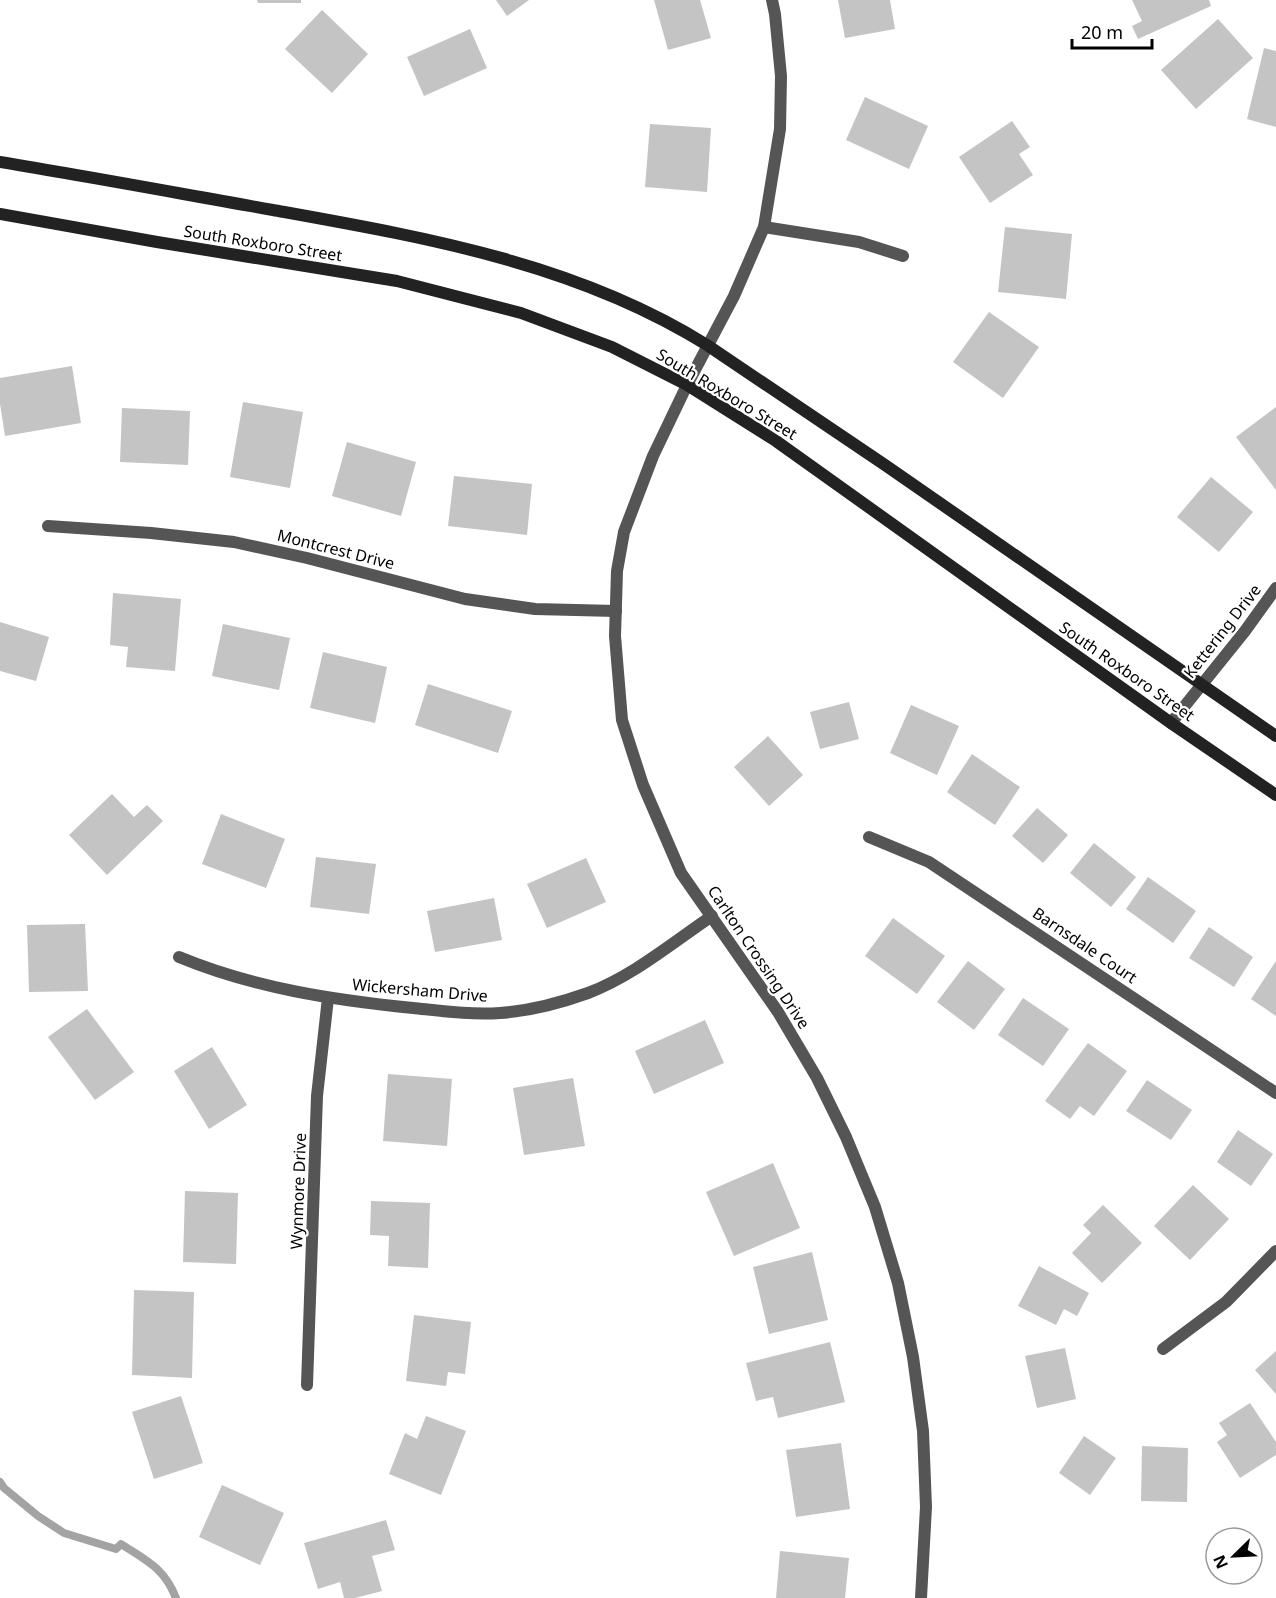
<svg xmlns="http://www.w3.org/2000/svg" width="1276" height="1598" font-family="'Noto Sans',sans-serif">
<rect width="100%" height="100%" fill="#fff"/>
<g fill="none" stroke-linecap="round" stroke-linejoin="round">
<path stroke="#a3a3a3" stroke-width="8" d="M0,1482L4,1488L38,1516L64,1533L116,1549L121,1544C147,1561 164,1568 176,1598"/>
</g>
<g fill="#c4c4c4">
<polygon points="257,0 301,0 301,3 258,3"/>
<polygon points="496,0 529,0 507,16"/>
<polygon points="654,0 700,0 711,38 668,50"/>
<polygon points="838,0 890,0 895,29 845,38"/>
<polygon points="1132,0 1209,0 1211,6 1138,39 1132,26 1142,21"/>
<polygon points="322,10 368,54 332,93 285,49"/>
<polygon points="1218,19 1253,58 1196,109 1161,70"/>
<polygon points="470,29 487,68 424,96 407,57"/>
<polygon points="1264,48 1276,51 1276,127 1247,119"/>
<polygon points="865,97 928,126 909,169 846,140"/>
<polygon points="1012,121 1030,147 1019,154 1033,175 990,203 959,157"/>
<polygon points="650,124 711,128 707,192 645,187"/>
<polygon points="1005,227 1072,234 1066,299 998,292"/>
<polygon points="989,312 1039,347 1003,398 953,362"/>
<polygon points="72,366 81,423 5,436 0,404 0,378"/>
<polygon points="243,402 303,412 290,488 230,477"/>
<polygon points="1276,407 1276,490 1236,437"/>
<polygon points="122,408 190,411 188,465 120,462"/>
<polygon points="347,442 416,462 401,516 332,496"/>
<polygon points="454,476 532,484 527,535 448,526"/>
<polygon points="1211,477 1253,512 1219,552 1177,517"/>
<polygon points="113,593 181,599 175,671 126,667 128,647 110,645"/>
<polygon points="0,622 49,637 36,681 0,671"/>
<polygon points="223,624 290,638 279,690 212,676"/>
<polygon points="323,652 387,667 375,723 310,708"/>
<polygon points="428,684 512,711 498,753 415,725"/>
<polygon points="849,702 859,739 820,749 810,712"/>
<polygon points="911,705 959,726 937,775 890,753"/>
<polygon points="768,736 803,775 769,806 734,767"/>
<polygon points="972,754 1020,787 995,825 947,792"/>
<polygon points="112,794 134,817 147,805 163,821 107,875 69,835"/>
<polygon points="1037,808 1068,835 1043,863 1012,836"/>
<polygon points="221,814 285,839 266,888 202,864"/>
<polygon points="1094,843 1136,877 1111,907 1070,873"/>
<polygon points="316,857 376,864 369,914 310,907"/>
<polygon points="586,858 606,902 547,928 527,884"/>
<polygon points="1148,877 1196,911 1173,943 1126,909"/>
<polygon points="494,898 502,940 435,952 427,911"/>
<polygon points="893,918 945,956 917,994 865,956"/>
<polygon points="85,924 88,991 29,992 27,925"/>
<polygon points="1209,927 1253,957 1234,987 1189,958"/>
<polygon points="968,961 1005,989 974,1030 937,1002"/>
<polygon points="1276,961 1276,1016 1251,999"/>
<polygon points="1023,998 1069,1029 1043,1066 998,1035"/>
<polygon points="87,1009 134,1072 95,1100 48,1037"/>
<polygon points="705,1020 724,1063 654,1094 635,1051"/>
<polygon points="1088,1043 1127,1071 1094,1116 1080,1106 1070,1119 1045,1101"/>
<polygon points="212,1047 247,1105 209,1129 174,1071"/>
<polygon points="388,1074 452,1079 447,1146 383,1141"/>
<polygon points="573,1078 585,1146 524,1155 513,1088"/>
<polygon points="1147,1080 1192,1110 1171,1140 1126,1111"/>
<polygon points="1238,1130 1273,1154 1251,1186 1217,1162"/>
<polygon points="773,1163 800,1228 734,1256 706,1192"/>
<polygon points="1193,1185 1229,1219 1190,1260 1154,1226"/>
<polygon points="185,1191 238,1193 236,1264 183,1262"/>
<polygon points="371,1201 430,1203 428,1268 388,1266 389,1236 370,1235"/>
<polygon points="1103,1205 1142,1243 1102,1283 1072,1253 1091,1233 1083,1225"/>
<polygon points="812,1252 828,1320 769,1334 753,1267"/>
<polygon points="1039,1266 1089,1293 1077,1316 1064,1309 1056,1325 1018,1306"/>
<polygon points="134,1290 194,1292 192,1378 132,1375"/>
<polygon points="414,1315 471,1322 465,1374 448,1372 446,1386 406,1381"/>
<polygon points="830,1342 845,1402 778,1418 773,1397 756,1401 746,1363"/>
<polygon points="1065,1348 1076,1399 1037,1408 1025,1356"/>
<polygon points="1276,1351 1276,1394 1255,1370"/>
<polygon points="181,1396 203,1463 154,1479 132,1412"/>
<polygon points="1250,1403 1276,1442 1276,1455 1240,1478 1217,1442 1227,1435 1219,1423"/>
<polygon points="426,1416 466,1431 441,1495 389,1474 405,1433 417,1439"/>
<polygon points="1084,1436 1116,1458 1090,1495 1059,1473"/>
<polygon points="841,1443 850,1509 796,1517 786,1450"/>
<polygon points="1142,1446 1188,1448 1187,1502 1141,1501"/>
<polygon points="222,1485 284,1513 260,1565 199,1537"/>
<polygon points="386,1520 395,1550 372,1556 382,1591 355,1598 344,1598 340,1582 318,1589 304,1543"/>
<polygon points="780,1551 849,1558 845,1598 776,1598"/>
</g>
<g fill="none" stroke-linecap="round" stroke-linejoin="round">
<g stroke="#555" stroke-width="12">
<polyline points="772,0 775,14 781,76 780,129 764,227 734,296 687,385 653,456 624,532 617,571 615,636 622,720 643,785 681,873 778,1012 817,1078 846,1137 875,1207 898,1283 913,1357 923,1431 926,1507 921,1598"/>
<polyline points="764,227 859,242 903,256"/>
<polyline points="48,526 151,533 234,542 307,558 465,599 535,609 616,611"/>
<polyline points="1171,723 1245,631 1276,588"/>
<polyline points="869,837 929,862 1276,1093"/>
<path d="M179,957C254,988 333,1000 413,1008C442,1011 471,1015 500,1013C530,1011 560,1003 588,993C633,976 672,943 712,916"/>
<polyline points="1163,1349 1226,1302 1276,1251"/>
<polyline points="307,1385 317,1096 328,998"/>
</g>
<g stroke="#222" stroke-width="12">
<path d="M0,162C91,177 182,194 273,210C423,237 576,263 707,345L885,465L1276,736"/>
<polyline points="0,214 157,242 397,281 521,313 612,347 687,385 776,441 1171,723 1276,795"/>
</g>
</g>
<g text-anchor="middle" dominant-baseline="central" stroke-width="4.5" stroke-linejoin="round" paint-order="stroke">
<g font-size="16" fill="#000" stroke="#fff">
<text transform="translate(263 243) rotate(9)">South Roxboro Street</text>
<text transform="translate(727 394) rotate(31)">South Roxboro Street</text>
<text transform="translate(336 549) rotate(14)">Montcrest Drive</text>
<text transform="translate(1222 631) rotate(-52)">Kettering Drive</text>
<text transform="translate(1127 671) rotate(35)">South Roxboro Street</text>
<text transform="translate(1085 945) rotate(34)">Barnsdale Court</text>
<text transform="translate(759 957) rotate(56)">Carlton Crossing Drive</text>
<text transform="translate(420 990) rotate(5)">Wickersham Drive</text>
<text transform="translate(298 1191) rotate(-88)">Wynmore Drive</text>
</g>
</g>
<g transform="translate(1234 1556) rotate(246)"><circle r="28" fill="#ffffff" stroke="#999999" stroke-width="1.5"/>
<path d="M0-4.5L10 22L0 15L-10 22Z" fill="#000000"/>
<text y="-9" font-size="16" font-weight="bold" text-anchor="middle" fill="#000000">N</text>
</g>
<path d="M1072 39v9h80v-9" fill="none" stroke="#000000" stroke-width="3"/>
<text x="1081" y="39" font-size="18" fill="#000000" stroke="#ffffff" stroke-width="4.5" paint-order="stroke">20 m</text>
</svg>
